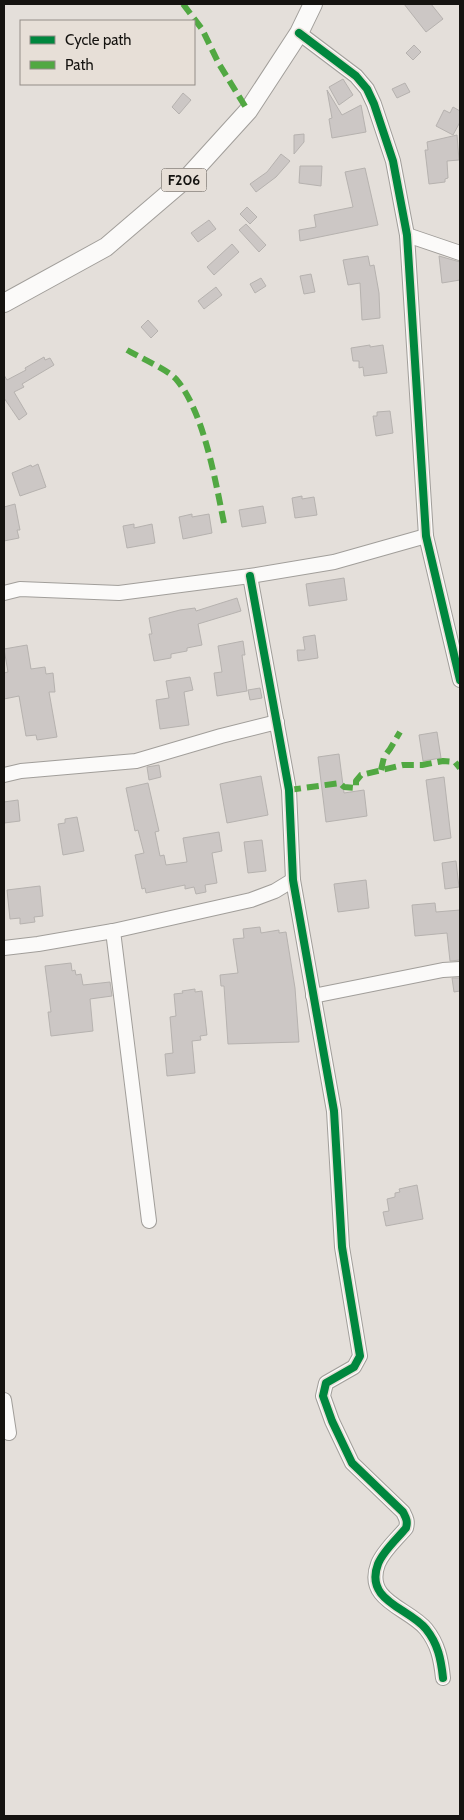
<svg xmlns="http://www.w3.org/2000/svg" width="464" height="1820" font-family="Cabin,sans-serif">
<rect width="100%" height="100%" fill="#e4dfda"/>
<g fill="#ccc7c5" stroke="#b6b2af">
<polygon points="404,4 431,4 443,19 426,32"/>
<polygon points="414,45 421,52 413,60 406,53"/>
<polygon points="343,79 353,95 339,105 329,87"/>
<polygon points="405,83 410,92 397,98 392,89"/>
<polygon points="327,90 342,115 361,105 366,132 332,138 329,119 332,118"/>
<polygon points="183,93 191,100 179,114 172,107"/>
<polygon points="453,107 460,111 460,122 453,135 436,126 444,110 450,113"/>
<polygon points="304,134 304,142 294,154 294,135"/>
<polygon points="457,135 459,160 447,161 448,178 445,179 445,182 429,184 425,150 428,150 427,142"/>
<polygon points="281,154 290,161 276,177 256,192 250,184 267,172"/>
<polygon points="300,166 322,166 321,186 299,183"/>
<polygon points="365,168 378,225 300,241 299,230 316,227 314,215 353,207 345,172"/>
<polygon points="247,207 257,217 250,224 240,214"/>
<polygon points="209,220 216,229 198,242 191,233"/>
<polygon points="246,224 266,245 259,252 239,230"/>
<polygon points="232,244 239,252 214,275 207,267"/>
<polygon points="368,256 370,266 374,265 379,293 380,318 362,320 360,283 348,285 343,260"/>
<polygon points="439,256 460,262 460,280 442,283"/>
<polygon points="311,274 315,292 304,294 300,276"/>
<polygon points="261,278 266,286 255,293 250,284"/>
<polygon points="216,287 222,295 204,309 198,301"/>
<polygon points="148,320 158,331 151,338 141,327"/>
<polygon points="370,345 370,347 383,345 387,373 364,376 363,367 359,368 359,361 353,361 351,348"/>
<polygon points="44,357 45,360 50,358 54,365 22,384 24,387 14,392 27,414 19,420 4,398 4,375 7,380 26,370 25,368"/>
<polygon points="390,411 393,433 376,436 373,416 377,416 377,412"/>
<polygon points="38,464 46,487 20,496 12,473 31,465 32,467"/>
<polygon points="302,496 302,499 314,497 317,515 295,518 292,498"/>
<polygon points="15,504 20,530 17,530 19,538 4,541 4,507"/>
<polygon points="263,506 266,523 242,527 239,510"/>
<polygon points="192,514 192,517 209,514 212,533 183,539 179,517"/>
<polygon points="134,524 134,528 152,524 155,543 127,548 123,526"/>
<polygon points="344,578 347,600 309,606 306,584"/>
<polygon points="237,598 241,611 198,624 202,645 187,648 187,651 171,654 171,658 154,661 149,634 152,634 149,618 180,610 195,608 196,611"/>
<polygon points="315,635 318,658 298,661 297,650 305,650 303,637"/>
<polygon points="243,641 245,655 242,655 247,691 217,696 214,673 222,672 218,646"/>
<polygon points="27,645 31,669 45,667 46,674 53,673 55,692 49,692 57,737 37,740 36,735 26,736 19,696 4,699 4,673 8,672 4,649"/>
<polygon points="190,677 193,690 184,692 189,725 160,729 156,700 169,698 166,681"/>
<polygon points="260,688 262,698 250,700 248,690"/>
<polygon points="437,732 441,758 423,761 419,735"/>
<polygon points="339,754 344,793 364,790 367,816 326,822 318,757"/>
<polygon points="159,765 161,777 149,780 147,767"/>
<polygon points="261,776 268,815 227,823 220,784"/>
<polygon points="444,777 451,838 434,841 426,780"/>
<polygon points="148,783 159,831 155,832 160,856 164,855 166,865 187,862 183,838 219,832 222,851 212,853 217,883 205,885 206,892 196,894 194,887 185,889 185,885 146,893 145,888 142,889 135,855 144,853 138,830 135,831 126,788"/>
<polygon points="18,800 20,821 4,823 4,802"/>
<polygon points="77,817 84,851 63,855 58,824 65,823 65,819"/>
<polygon points="262,840 266,871 248,873 244,842"/>
<polygon points="456,861 459,887 445,889 442,863"/>
<polygon points="366,880 369,908 338,912 334,884"/>
<polygon points="40,886 43,916 34,917 35,922 20,924 20,918 10,919 7,890"/>
<polygon points="435,903 436,912 460,910 460,960 450,961 447,933 415,936 412,905"/>
<polygon points="260,927 261,933 279,930 279,933 286,932 295,988 299,1042 228,1044 224,986 221,986 220,975 238,973 233,939 244,938 243,929"/>
<polygon points="71,963 72,971 75,970 76,975 81,974 83,985 110,982 112,996 90,999 93,1031 51,1036 48,1012 51,1012 45,966"/>
<polygon points="452,978 460,978 460,991 454,992"/>
<polygon points="195,989 195,992 202,991 207,1035 200,1036 201,1040 192,1041 195,1073 167,1076 165,1054 173,1053 170,1017 176,1016 174,994 183,993 182,991"/>
<polygon points="417,1185 423,1219 386,1226 383,1212 389,1211 387,1199 395,1197 395,1193 400,1192 399,1189"/>
</g>
<g fill="none" stroke-linecap="round" stroke-linejoin="round">
<defs>
<g id="minor">
<polyline points="299,33 356,76 367,89 374,104 393,161 407,235 426,536 460,680"/>
<polyline points="407,235 460,253"/>
<path d="M250,576L289,790L293,880L334,1111L342,1247L360,1356L354,1367L326,1383L323,1396L332,1421L352,1463L403,1512C406,1518 408,1521 406,1528C397,1539 383,1551 378,1564C364,1601 409,1608 426,1629C438,1644 441,1659 443,1678"/>
<polyline points="4,593 20,589 119,593 250,576 334,562 426,536"/>
<polyline points="4,775 21,771 136,761 221,736 277,722"/>
<polyline points="113,931 149,1221"/>
<polyline points="4,948 38,944 113,931 251,900 275,891 293,880"/>
<polyline points="313,996 443,970 460,969"/>
<polyline points="4,1400 9,1433"/>
</g>
<polyline id="major" points="4,303 106,247 189,176 248,111 299,33 313,4"/>
</defs>
<use href="#minor" stroke="#a19e9a" stroke-width="16"/>
<use href="#major" stroke="#a19e9a" stroke-width="20"/>
<use href="#minor" stroke="#fbfaf9" stroke-width="14"/>
<use href="#major" stroke="#fbfaf9" stroke-width="18"/>
<g stroke="#51a842" stroke-width="6" stroke-dasharray="12 6" stroke-linecap="butt">
<polyline points="183,4 202,29 219,64 248,111"/>
<path d="M127,350C139,357 168,370 176,379C205,413 216,485 225,528"/>
<polyline points="381,770 384,757 390,749 400,732"/>
<polyline points="289,790 340,783 344,787 356,788 356,781 361,775 403,765 422,765 443,761 455,762 460,768"/>
</g>
<defs>
<g id="cycleway">
<polyline points="299,33 356,76 367,89 374,104 393,161 407,235 426,536 460,680"/>
<path d="M250,576L289,790L293,880L334,1111L342,1247L360,1356L354,1367L326,1383L323,1396L332,1421L352,1463L403,1512C406,1518 408,1521 406,1528C397,1539 383,1551 378,1564C364,1601 409,1608 426,1629C438,1644 441,1659 443,1678"/>
</g>
</defs>
<use href="#cycleway" stroke="#e7dfd7" stroke-width="11"/>
<use href="#cycleway" stroke="#00873e" stroke-width="8"/>
</g>
<g text-anchor="middle" dominant-baseline="central" stroke-width="4" stroke-linejoin="round" paint-order="stroke">
<rect fill="#e7dfd7" stroke="#54504c" stroke-width="1" x="161.5" y="168.5" width="45" height="23" rx="4"/>
<g font-size="14" font-weight="bold" fill="#151310">
<text x="184" y="180">F206</text>
</g>
</g>
<rect width="464" height="1820" fill="none" stroke="#151310" stroke-width="10"/>
<rect x="20" y="20" width="175" height="65" fill="#e7dfd7" stroke="#938d87"/>
<rect x="30" y="36" width="25" height="8" fill="#00873e" stroke="#938d87"/>
<text x="65" y="45" font-size="15" fill="#151310">Cycle path</text>
<rect x="30" y="61" width="25" height="8" fill="#51a842" stroke="#938d87"/>
<text x="65" y="70" font-size="15" fill="#151310">Path</text>
</svg>
